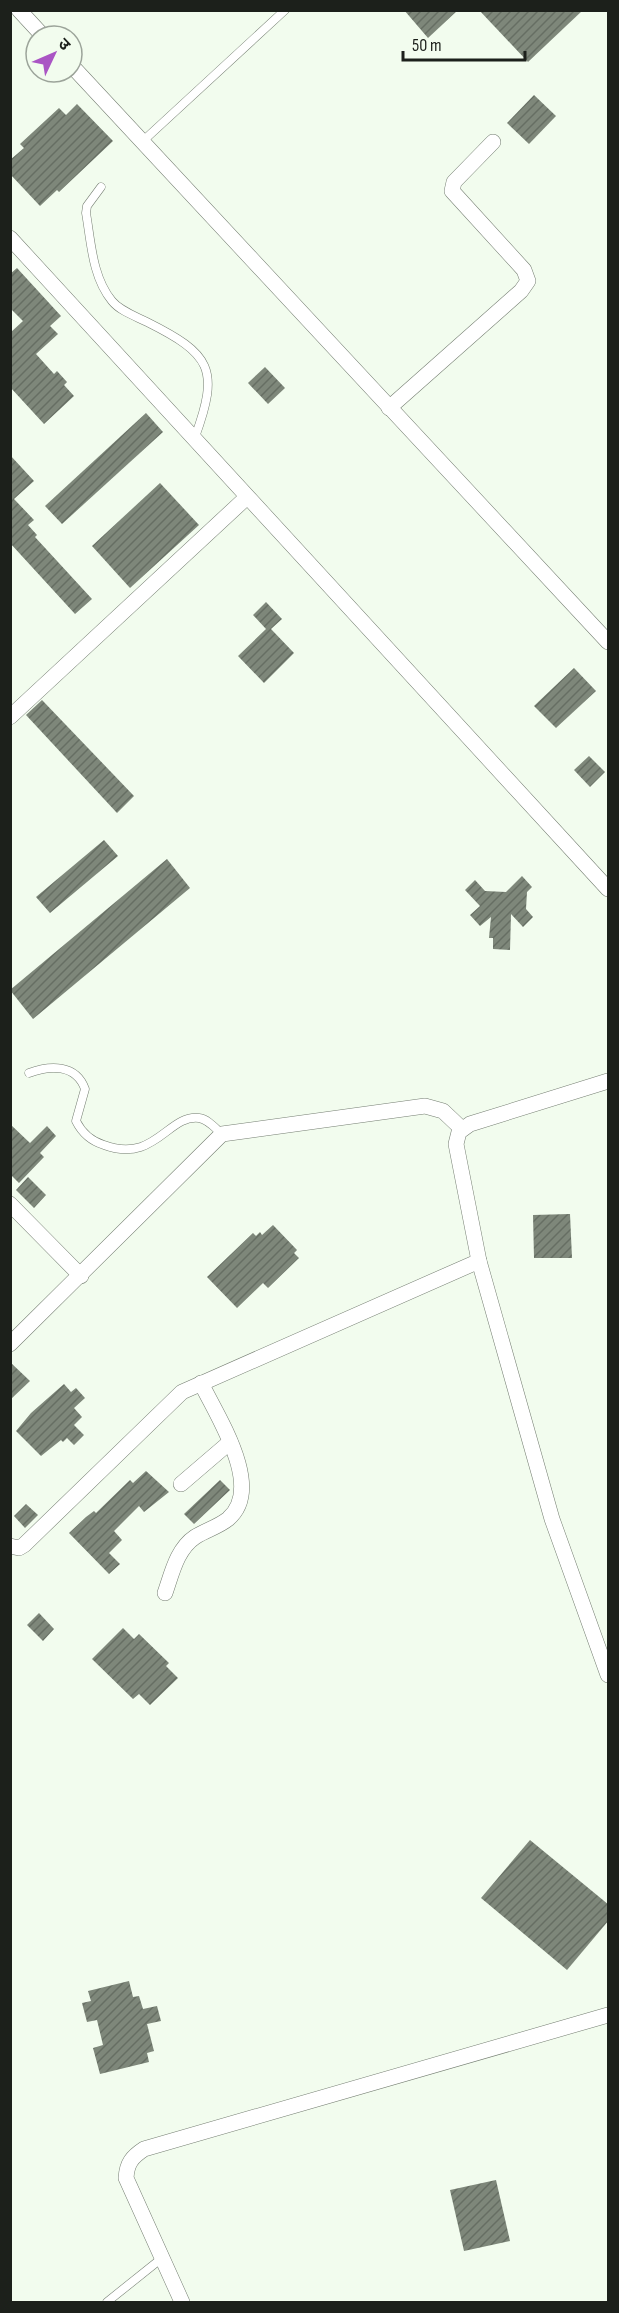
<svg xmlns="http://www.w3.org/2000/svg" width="619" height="2313" font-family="'Sofia Sans Condensed','Noto Sans Devanagari',sans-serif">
<defs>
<pattern id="building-hatch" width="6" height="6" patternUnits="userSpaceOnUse" patternTransform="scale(1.5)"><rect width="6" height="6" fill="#7e877a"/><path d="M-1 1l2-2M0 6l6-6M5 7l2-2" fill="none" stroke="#666e63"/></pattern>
</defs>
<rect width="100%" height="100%" fill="#f2fcee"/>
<g fill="url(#building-hatch)">
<polygon points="404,10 458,10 428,38"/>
<polygon points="479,10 583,10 528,62"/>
<polygon points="534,95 556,116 529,144 507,123"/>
<polygon points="77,104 113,141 59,192 57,190 40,206 10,174 10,160 24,148 20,144 59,108 66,115"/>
<polygon points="17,268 61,316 50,326 58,334 36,354 54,374 57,371 67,382 64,385 74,396 44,424 10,387 10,333 23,321 10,308 10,274"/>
<polygon points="265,367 285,388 268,404 248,383"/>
<polygon points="146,413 163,432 62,524 45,506"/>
<polygon points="10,455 34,481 14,499 34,520 28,525 37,535 35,537 92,599 75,614 10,543"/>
<polygon points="160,483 199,525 130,588 92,546"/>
<polygon points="266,602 282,619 271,629 294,653 264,683 238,656 266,629 253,615"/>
<polygon points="574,668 596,691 556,728 534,706"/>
<polygon points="42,700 134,796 117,813 26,715"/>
<polygon points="589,756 605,772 590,787 574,770"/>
<polygon points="104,840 118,856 50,913 36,897"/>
<polygon points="167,859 190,888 33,1019 10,990"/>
<polygon points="522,876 532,887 527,892 526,909 533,917 523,927 511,914 510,950 493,949 493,938 489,938 491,917 480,926 470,915 480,906 465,890 475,880 485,891 506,892"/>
<polygon points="10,1124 30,1143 47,1126 56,1136 40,1153 44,1157 19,1183 10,1174"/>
<polygon points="28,1177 46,1195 34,1208 16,1190"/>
<polygon points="570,1214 572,1258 534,1258 533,1215"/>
<polygon points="273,1225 297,1250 294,1253 299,1258 268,1288 263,1283 237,1308 207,1277 253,1233 256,1236 260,1232 262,1235"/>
<polygon points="10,1362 30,1381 10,1400"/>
<polygon points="64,1384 71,1392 76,1388 85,1398 74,1408 82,1417 74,1425 84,1435 74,1445 67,1438 63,1442 61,1440 41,1456 16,1431 31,1413"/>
<polygon points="146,1471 169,1492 144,1512 139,1506 114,1531 122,1540 109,1553 120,1564 109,1574 69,1533 86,1517 94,1511 96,1513 130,1480 133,1483"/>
<polygon points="220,1480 230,1490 194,1524 184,1514"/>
<polygon points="26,1504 38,1515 25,1528 14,1516"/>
<polygon points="39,1613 54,1629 43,1641 27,1625"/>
<polygon points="123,1628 134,1639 139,1634 169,1663 166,1666 178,1678 150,1705 139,1694 133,1699 92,1659"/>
<polygon points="530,1840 609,1905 609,1920 567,1970 481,1898"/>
<polygon points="129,1981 133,1997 139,1996 143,2009 157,2006 161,2021 147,2024 154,2051 147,2053 149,2062 100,2074 93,2048 103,2045 97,2020 87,2022 82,2003 91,2001 88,1991"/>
<polygon points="496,2180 510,2241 464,2251 450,2190"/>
</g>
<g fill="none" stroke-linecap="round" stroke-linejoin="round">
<defs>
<g id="service">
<polyline points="143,141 285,10"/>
<path d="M101,187L87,206L86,213C91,241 92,277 112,301C120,311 135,316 147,322C211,354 220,369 195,437"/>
<path d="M29,1073C50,1065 76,1064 85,1089L76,1121C82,1133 91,1141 104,1145C155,1164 168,1114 199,1118C208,1119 216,1129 222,1134"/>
<polyline points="107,2302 162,2258"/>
</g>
<g id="minor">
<polyline points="19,10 43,36"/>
<polyline points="72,66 608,642"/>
<polyline points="10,238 608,889"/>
<polyline points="389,408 521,291 528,281 524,270 452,191 454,182 493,142"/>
<polyline points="10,717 247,497"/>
<polyline points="608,1081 470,1124 459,1132 456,1144 479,1261 552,1519 608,1675"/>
<polyline points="10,1204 81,1276"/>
<polyline points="10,1344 222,1134 425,1106 443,1111 462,1129"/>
<polyline points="181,1484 230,1442"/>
<polyline points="10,1546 19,1548 24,1545 182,1392 479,1261"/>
<path d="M165,1593C172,1573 177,1549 195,1537C206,1530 218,1527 228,1519C265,1488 217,1416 201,1383"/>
<path d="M182,2302L126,2178C127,2163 132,2157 144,2149L608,2015"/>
</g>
</defs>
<use href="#service" stroke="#757e72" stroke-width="9"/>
<use href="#minor" stroke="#757e72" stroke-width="16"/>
<use href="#service" stroke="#fff" stroke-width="8"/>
<use href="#minor" stroke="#fff" stroke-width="15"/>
</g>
<rect width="619" height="2313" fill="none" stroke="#1c201b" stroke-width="24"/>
<g transform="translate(54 54) rotate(46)"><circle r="28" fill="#f2fcee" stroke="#9ca49a" stroke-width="1.5"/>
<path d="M0-4.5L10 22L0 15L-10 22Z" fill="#aa55c4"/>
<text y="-9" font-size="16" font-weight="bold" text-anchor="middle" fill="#1c201b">उ</text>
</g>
<path d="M403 51v9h122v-9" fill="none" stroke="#1c201b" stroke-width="3"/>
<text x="412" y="51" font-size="18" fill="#1c201b" stroke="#f2fcee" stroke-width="4.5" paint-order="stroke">50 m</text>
</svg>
